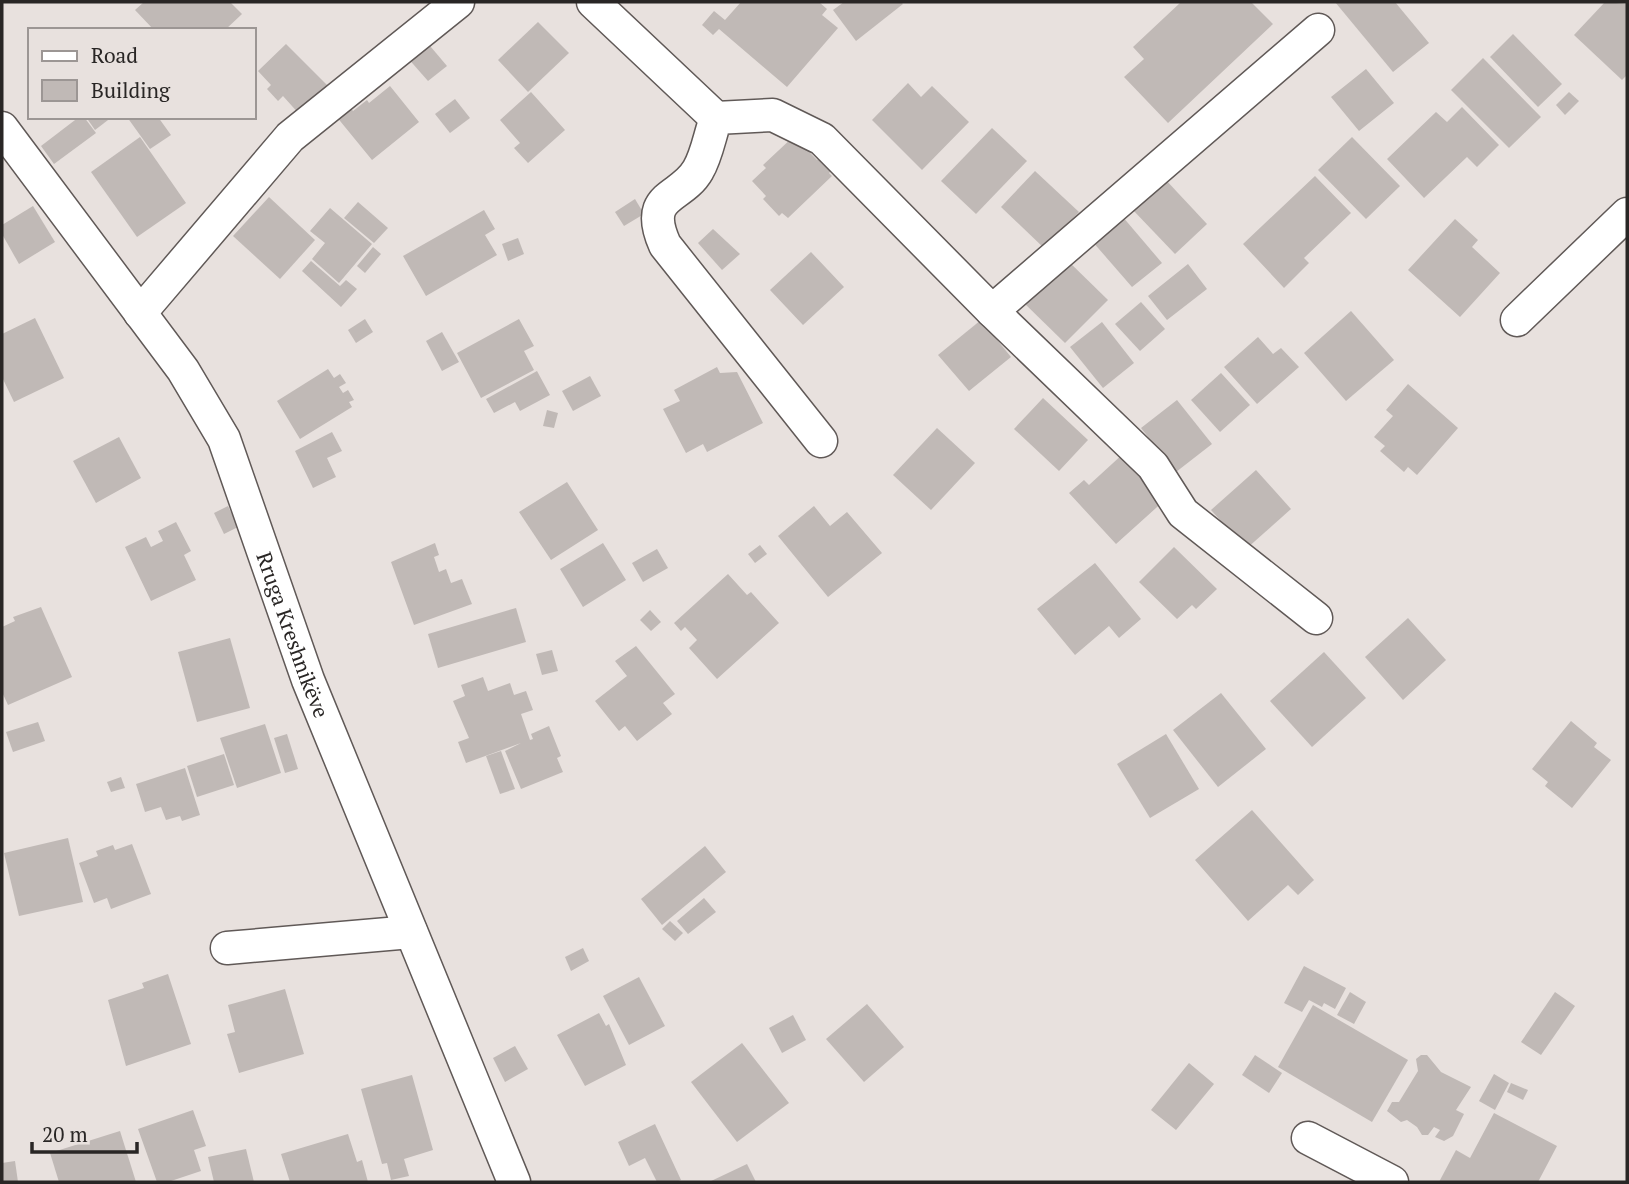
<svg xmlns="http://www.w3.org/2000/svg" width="1629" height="1184" font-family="'PT Serif',serif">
<rect width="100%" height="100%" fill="#e8e1de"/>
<g fill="#c0b9b6">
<polygon points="144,2 230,2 242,14 225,30 154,30 135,10"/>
<polygon points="741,2 819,2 827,9 822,15 838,28 787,87 719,29 713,35 702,25 714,11 725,20"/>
<polygon points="844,2 901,2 903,4 856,41 833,10"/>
<polygon points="1181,2 1251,2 1273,24 1168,123 1124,77 1144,59 1133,47"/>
<polygon points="1335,2 1395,2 1429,43 1393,72"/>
<polygon points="1605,2 1627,4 1627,75 1622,80 1574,35"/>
<polygon points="538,22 569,53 528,92 498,60"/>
<polygon points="1513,34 1562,84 1538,107 1490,57"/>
<polygon points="425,40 447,66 428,81 406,56"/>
<polygon points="286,44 330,88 301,116 283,96 278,101 267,89 271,85 258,71"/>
<polygon points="1483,58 1541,117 1509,148 1451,90"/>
<polygon points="1366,69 1394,103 1359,131 1331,97"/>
<polygon points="908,83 921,97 932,86 969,122 922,170 872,120"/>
<polygon points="390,86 419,122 372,160 336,116 349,106 353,111 367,100 369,103"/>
<polygon points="531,92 565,130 528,163 514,148 520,143 500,120"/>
<polygon points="1569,92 1579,101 1565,115 1556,105"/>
<polygon points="455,99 470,118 450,133 435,114"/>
<polygon points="1462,107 1499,145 1477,167 1467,157 1424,198 1387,159 1436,112 1447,122"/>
<polygon points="79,117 84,117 96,133 54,164 41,146"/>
<polygon points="86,117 112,117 95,130"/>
<polygon points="127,117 158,117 171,135 150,149"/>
<polygon points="992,128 1027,161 976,214 941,181"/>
<polygon points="794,136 817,160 821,157 833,169 829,173 832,176 788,218 782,213 779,216 763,199 766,196 752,181 766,168 763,165"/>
<polygon points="140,137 186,203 137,237 91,172"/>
<polygon points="1352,137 1400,186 1366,219 1318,170"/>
<polygon points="1035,171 1079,212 1045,249 1001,207"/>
<polygon points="1315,176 1351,213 1304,258 1309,263 1284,288 1243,244"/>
<polygon points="1164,178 1207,224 1175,254 1132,209"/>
<polygon points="269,197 315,240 280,279 233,236"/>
<polygon points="635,199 644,214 624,226 615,212"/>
<polygon points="358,202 388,228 374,243 344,218"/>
<polygon points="33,206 55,242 19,264 2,234 2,225"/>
<polygon points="330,208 372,244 339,283 312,259 325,243 310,231"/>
<polygon points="484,210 495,229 485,235 497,255 426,296 403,256"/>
<polygon points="1122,216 1162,263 1132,287 1092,241"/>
<polygon points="1455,219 1478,240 1472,247 1500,273 1460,317 1408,270"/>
<polygon points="713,229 740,254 722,270 698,243"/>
<polygon points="518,238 524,254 508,261 502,244"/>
<polygon points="373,247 381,254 365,273 357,266"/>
<polygon points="811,252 844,287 803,325 770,290"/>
<polygon points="1066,259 1108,300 1065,343 1023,302"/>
<polygon points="311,261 340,286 346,280 357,289 341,307 302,271"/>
<polygon points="1188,264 1207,289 1167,320 1148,296"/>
<polygon points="1141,302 1165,329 1140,351 1115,324"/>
<polygon points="1351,311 1394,360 1346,401 1304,353"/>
<polygon points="35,318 64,378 14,402 2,377 2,334"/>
<polygon points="365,319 373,332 356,343 348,330"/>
<polygon points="519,319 534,346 524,351 534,370 481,398 457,353"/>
<polygon points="981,320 1011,357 969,391 938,355"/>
<polygon points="1102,322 1134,363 1103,388 1070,347"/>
<polygon points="442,332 459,362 442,371 426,341"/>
<polygon points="1258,337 1273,354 1281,348 1299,367 1257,404 1224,367"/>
<polygon points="717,367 720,373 737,372 763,423 707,452 703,444 686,453 663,409 680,401 674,390"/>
<polygon points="328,369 334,378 340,374 346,383 339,387 343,393 348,390 354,400 349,402 352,407 300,439 277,401"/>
<polygon points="537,371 550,395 520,411 515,402 494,413 486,399"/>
<polygon points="1221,373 1250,405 1220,432 1191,400"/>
<polygon points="590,376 601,396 573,411 562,391"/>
<polygon points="1408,384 1458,428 1417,475 1408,467 1404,472 1380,451 1385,446 1374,437 1393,416 1386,410"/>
<polygon points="1043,398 1088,440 1059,471 1014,429"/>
<polygon points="1177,400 1212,444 1176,472 1141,428"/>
<polygon points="547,410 558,413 554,428 543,426"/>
<polygon points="937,428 975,463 931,510 893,475"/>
<polygon points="332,432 342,451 327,458 336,477 313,488 295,451"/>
<polygon points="119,437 141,478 96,503 73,461"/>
<polygon points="1124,453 1166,499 1116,544 1069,493 1084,480 1089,485"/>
<polygon points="1256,470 1291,509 1246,549 1211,510"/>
<polygon points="567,482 598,530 551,560 519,512"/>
<polygon points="228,506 238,527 224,534 214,513"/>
<polygon points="814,506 830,526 847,512 882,553 828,597 778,536"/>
<polygon points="176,522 191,551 184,555 196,580 151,601 125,547 146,537 151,547 163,541 158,531"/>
<polygon points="435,543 439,555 434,557 439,572 446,569 451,583 462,579 472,604 414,625 391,562"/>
<polygon points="603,543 626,580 583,607 560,569"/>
<polygon points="760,545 767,554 755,563 748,554"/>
<polygon points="1174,547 1217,589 1196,609 1192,605 1177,619 1139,582"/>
<polygon points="657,549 668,568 643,582 632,563"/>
<polygon points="1095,563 1141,619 1119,638 1109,626 1075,655 1037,609"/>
<polygon points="728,574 747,595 751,592 779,623 717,679 689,648 697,640 685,627 681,631 674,623"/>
<polygon points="41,607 72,677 8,705 2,692 2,627 15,621 13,617"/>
<polygon points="516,608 526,642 438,668 428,634"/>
<polygon points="650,610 661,622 651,631 640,620"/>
<polygon points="1408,618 1446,660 1403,700 1365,657"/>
<polygon points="230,638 250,708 197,722 178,652"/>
<polygon points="636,646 675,694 663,703 672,714 637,741 625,726 619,731 595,701 627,676 615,661"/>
<polygon points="552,650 558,671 542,675 536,654"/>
<polygon points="1324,652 1366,698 1312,747 1270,701"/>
<polygon points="483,677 488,691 510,683 514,695 526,691 533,710 521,714 530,740 533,739 531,734 549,726 561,756 557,758 563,772 521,789 505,751 521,743 466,763 458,742 469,738 453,701 465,696 461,685"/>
<polygon points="1221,693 1266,749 1218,787 1173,730"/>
<polygon points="1571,721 1597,743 1594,747 1611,760 1572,808 1545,786 1548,782 1532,769"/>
<polygon points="38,722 45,741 13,752 6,732"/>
<polygon points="265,724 281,773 237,788 220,738"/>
<polygon points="287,734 298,769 285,773 274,738"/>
<polygon points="1166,734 1199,789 1150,818 1117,764"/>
<polygon points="501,751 515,789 500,794 486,756"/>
<polygon points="224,754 234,785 197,797 187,766"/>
<polygon points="185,768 200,815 182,821 180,816 166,820 161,807 145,812 136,784"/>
<polygon points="121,777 125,788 111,792 107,782"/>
<polygon points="1252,810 1314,880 1298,895 1288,885 1248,921 1195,860"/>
<polygon points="68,838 83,902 19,916 4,853"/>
<polygon points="132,844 151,894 111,909 107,898 94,903 79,863 98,856 96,851 113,845 115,850"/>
<polygon points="705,846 726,872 662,925 641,899"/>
<polygon points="704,898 716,912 688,934 677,921"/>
<polygon points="670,921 683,933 675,941 662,929"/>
<polygon points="583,948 589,961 571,971 565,957"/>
<polygon points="1304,966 1346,988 1335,1009 1324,1003 1322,1007 1309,1000 1302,1012 1284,1003"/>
<polygon points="168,974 191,1044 126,1066 108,1000 144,988 142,983"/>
<polygon points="639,977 665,1026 629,1045 603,996"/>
<polygon points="285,989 304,1054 239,1073 227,1034 235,1032 228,1005"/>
<polygon points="1350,992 1366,1002 1354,1024 1337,1015"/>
<polygon points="1555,992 1575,1006 1541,1055 1521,1042"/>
<polygon points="867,1004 904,1047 864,1082 826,1039"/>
<polygon points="1313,1005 1408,1060 1372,1122 1278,1067"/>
<polygon points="599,1013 606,1026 609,1024 626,1065 585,1086 557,1035"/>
<polygon points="793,1015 806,1040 782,1053 769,1028"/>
<polygon points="742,1043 789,1103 737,1142 691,1082"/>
<polygon points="515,1046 528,1069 505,1082 493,1058"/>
<polygon points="1255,1055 1282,1073 1269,1093 1242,1075"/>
<polygon points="1421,1055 1427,1055 1441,1072 1471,1087 1456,1110 1464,1114 1453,1136 1444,1141 1435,1137 1440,1130 1434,1127 1428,1135 1422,1135 1417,1127 1407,1120 1401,1122 1387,1111 1392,1102 1399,1102 1418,1071 1416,1059"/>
<polygon points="1189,1063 1214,1084 1176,1130 1151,1110"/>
<polygon points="1494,1074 1509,1083 1495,1110 1479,1101"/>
<polygon points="412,1075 433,1150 404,1159 409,1176 391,1180 387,1163 382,1164 361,1089"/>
<polygon points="1511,1083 1528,1090 1523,1100 1507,1092"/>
<polygon points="193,1110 206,1146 194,1150 201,1171 168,1182 157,1182 138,1129"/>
<polygon points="1494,1113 1557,1146 1538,1182 1439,1182 1456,1150 1470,1158"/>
<polygon points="655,1124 681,1180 676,1182 657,1182 645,1158 629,1166 618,1142"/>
<polygon points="120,1131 136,1182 59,1182 50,1153"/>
<polygon points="348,1134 357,1162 362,1160 368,1182 290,1182 281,1154"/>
<polygon points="246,1149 254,1182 214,1182 208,1157"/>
<polygon points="15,1161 18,1182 2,1182 2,1163"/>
<polygon points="747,1164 756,1182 709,1182"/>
</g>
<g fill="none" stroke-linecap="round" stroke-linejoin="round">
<defs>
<g id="street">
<polyline points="593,2 716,118"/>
<path id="s1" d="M2,128L183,370L224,439L308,680L514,1182"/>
<polyline points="992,311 1153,466 1183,513 1316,618"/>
<polyline points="140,313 290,137 458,2"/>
<polyline points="1517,320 1627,214"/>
<path d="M821,441L665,245C642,193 681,200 698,170C707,155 710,134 716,118L773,115L822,139L992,311L1318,30"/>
<polyline points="227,948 411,932"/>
<polyline points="1308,1138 1392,1182"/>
</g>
</defs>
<use href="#street" stroke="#605957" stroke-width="35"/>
<use href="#street" stroke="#fff" stroke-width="32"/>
</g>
<g text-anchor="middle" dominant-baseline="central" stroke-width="7" stroke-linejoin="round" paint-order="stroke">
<g font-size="21" fill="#292625" stroke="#e8e1de">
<text stroke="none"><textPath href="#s1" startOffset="590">Rruga Kreshnikëve</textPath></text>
</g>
</g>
<rect width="1629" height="1184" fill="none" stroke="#292625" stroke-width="7"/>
<rect x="28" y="28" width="228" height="91" fill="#e8e1de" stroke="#9c9694" stroke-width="2"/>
<rect x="42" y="51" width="35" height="10" fill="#ffffff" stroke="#9c9694" stroke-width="2"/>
<text x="91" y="63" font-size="21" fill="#292625">Road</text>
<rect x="42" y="80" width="35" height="21" fill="#c0b9b6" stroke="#9c9694" stroke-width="2"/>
<text x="91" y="98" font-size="21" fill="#292625">Building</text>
<path d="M32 1142v10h105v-10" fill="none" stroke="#292625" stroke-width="3.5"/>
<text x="42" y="1142" font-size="21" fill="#292625" stroke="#e8e1de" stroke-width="5" paint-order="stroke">20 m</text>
</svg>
